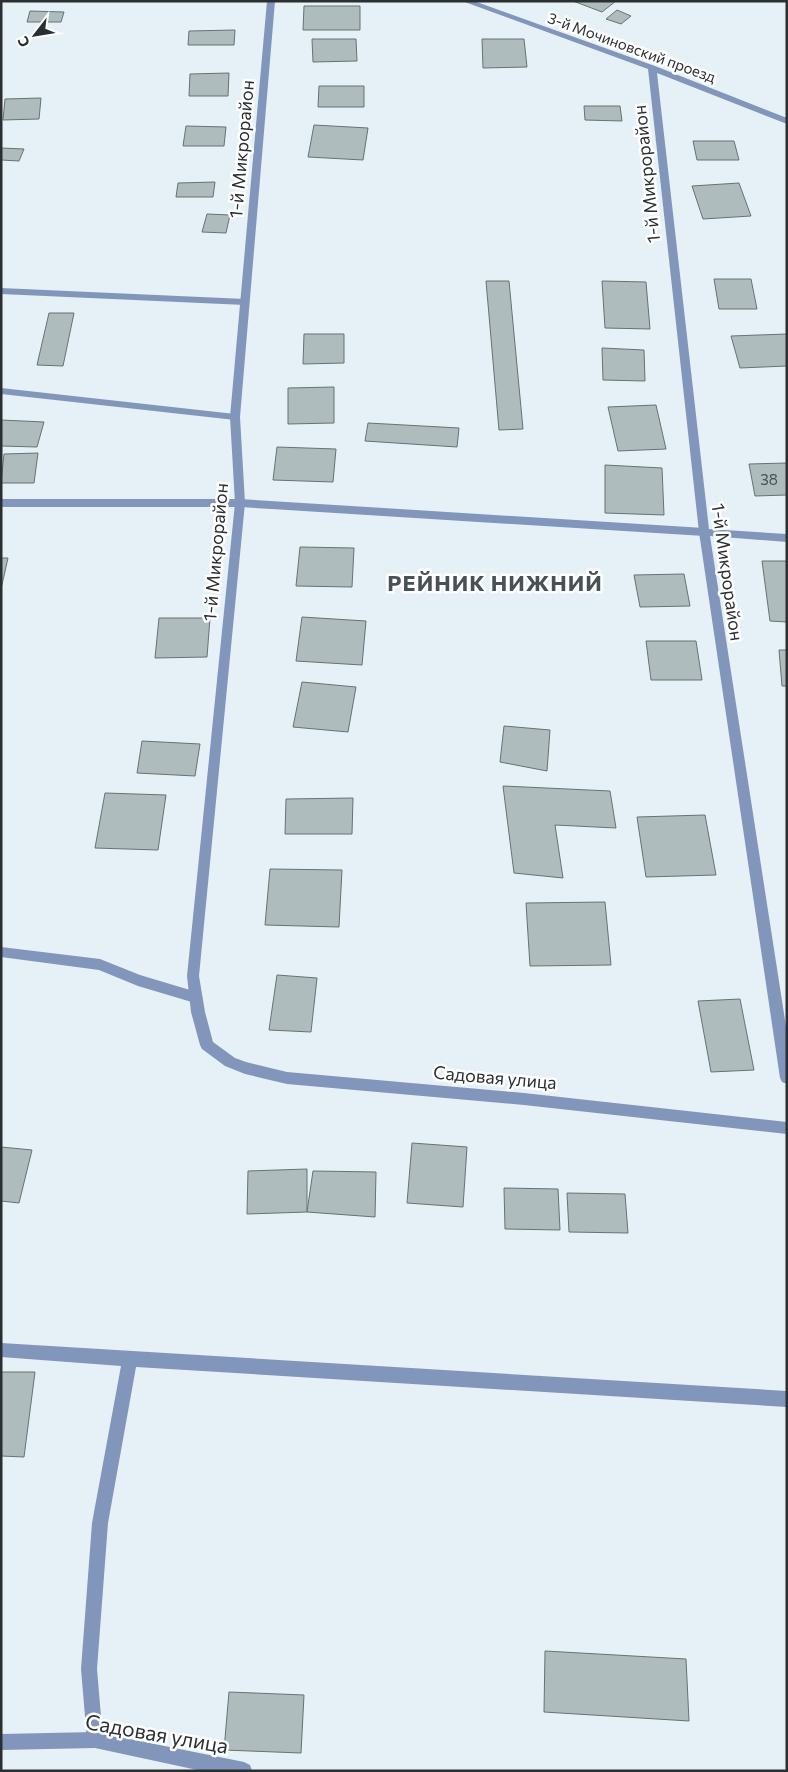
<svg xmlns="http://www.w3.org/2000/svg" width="788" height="1772" font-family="Commissioner,sans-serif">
<rect width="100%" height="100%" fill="#e5f0f7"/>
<g fill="#aebcbd" stroke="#667374">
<polygon points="573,1 616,1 602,12"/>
<polygon points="304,6 360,6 360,30 303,30"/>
<polygon points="617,10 631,16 621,24 606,19"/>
<polygon points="30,11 64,12 61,22 27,22"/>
<polygon points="235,30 234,45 188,45 189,31"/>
<polygon points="312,39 356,39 357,61 313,62"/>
<polygon points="482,39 524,39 527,67 483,68"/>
<polygon points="229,73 228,96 189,96 190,74"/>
<polygon points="319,86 364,86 364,107 318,107"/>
<polygon points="41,98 39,119 3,120 5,99"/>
<polygon points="584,106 620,106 622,121 585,120"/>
<polygon points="314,125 368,128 363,160 308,157"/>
<polygon points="186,126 226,127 224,146 183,146"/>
<polygon points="693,141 734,141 739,160 697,160"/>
<polygon points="1,148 24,149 19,161 1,160"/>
<polygon points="215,182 213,197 176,197 178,183"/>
<polygon points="739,183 751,216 703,219 692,186"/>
<polygon points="207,214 230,215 226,233 202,232"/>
<polygon points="714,279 751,279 757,309 719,309"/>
<polygon points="486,281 509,281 523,429 499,430"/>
<polygon points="602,281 646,282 650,329 605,328"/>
<polygon points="49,313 74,313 63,366 37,365"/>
<polygon points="304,334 344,334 344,363 303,364"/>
<polygon points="787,334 787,366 740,368 731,336"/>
<polygon points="602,348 644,350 645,381 603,380"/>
<polygon points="334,387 334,423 288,424 288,388"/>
<polygon points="656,405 666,449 618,451 608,407"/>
<polygon points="1,420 44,422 37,447 1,446"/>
<polygon points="368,423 459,428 457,447 365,441"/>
<polygon points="277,447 336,449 333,482 273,480"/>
<polygon points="38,453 34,483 1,483 4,454"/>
<polygon points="787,463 787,495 755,496 749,464"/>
<polygon points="605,465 662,468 664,515 605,513"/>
<polygon points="300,547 354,548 352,587 296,586"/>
<polygon points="1,558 8,558 1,589"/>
<polygon points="762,561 787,561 787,622 770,621"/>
<polygon points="684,574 690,606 640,607 634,575"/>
<polygon points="302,617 366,621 362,665 296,661"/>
<polygon points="159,618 210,618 207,657 155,658"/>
<polygon points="646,641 696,641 702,680 651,680"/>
<polygon points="779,650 787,650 787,686 782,686"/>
<polygon points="302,682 356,687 348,732 293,727"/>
<polygon points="504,726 550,730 547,771 500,762"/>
<polygon points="142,741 200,744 195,776 137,773"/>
<polygon points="503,786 610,791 616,828 555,825 563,878 514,873"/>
<polygon points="105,793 166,795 158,850 95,848"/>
<polygon points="353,798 352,834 285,834 286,799"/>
<polygon points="705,815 716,875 646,877 637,817"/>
<polygon points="270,869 342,870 339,927 265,925"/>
<polygon points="605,902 611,965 530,966 526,903"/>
<polygon points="277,975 317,978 311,1032 269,1030"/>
<polygon points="740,999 754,1070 711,1072 698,1001"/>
<polygon points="412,1143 467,1147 463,1207 407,1203"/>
<polygon points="1,1147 32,1150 19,1203 1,1201"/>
<polygon points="307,1169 307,1212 247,1214 248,1171"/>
<polygon points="313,1171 376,1172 375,1217 307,1212"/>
<polygon points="504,1188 558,1189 560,1230 505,1229"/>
<polygon points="567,1193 625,1194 628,1233 569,1232"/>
<polygon points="1,1372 35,1372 24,1457 1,1456"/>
<polygon points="545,1651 686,1659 689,1721 544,1712"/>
<polygon points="229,1692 304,1695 301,1753 224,1750"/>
</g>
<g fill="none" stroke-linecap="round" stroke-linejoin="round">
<g fill="#8296bb" fill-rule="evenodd">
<polygon points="1,288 245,299 250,302 245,305 1,294"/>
<polygon points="1,388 235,414 240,417 235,420 1,394"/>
<polygon points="1,499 240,499 704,528 709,532 704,536 240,507 1,507"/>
<polygon points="1,947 100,959 140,975 200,993 202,997 200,1001 195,1003 138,986 99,970 1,957"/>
<polygon points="1,1343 787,1391 787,1407 136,1367 108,1523 97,1669 103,1740 101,1746 95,1748 89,1746 87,1740 81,1669 92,1523 121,1366 1,1357"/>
</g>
<g fill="#8296bb" fill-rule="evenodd">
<polygon points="267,1 275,1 240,417 245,503 199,976 205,1012 213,1042 235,1058 246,1062 287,1072 524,1093 787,1122 787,1134 524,1105 287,1084 245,1074 225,1066 202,1049 200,1045 191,1012 187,976 235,503 230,417"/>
<polygon points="462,1 474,1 655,66 787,118 787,124 657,73 709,529 787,534 787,542 710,536 787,1033 787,1084 782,1082 780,1078 699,532 648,69"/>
<polygon points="95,1732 244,1762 250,1765 252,1771 202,1771 95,1748 1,1750 1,1734"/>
</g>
</g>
<g text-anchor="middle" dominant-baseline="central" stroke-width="5" stroke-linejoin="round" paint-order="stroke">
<g font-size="15" fill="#2a2f31" stroke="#fff">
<text transform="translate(632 47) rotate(20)">3-й Мочиновский проезд</text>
</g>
<g font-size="15" fill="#4b5254">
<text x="769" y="479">38</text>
</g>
<g font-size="18" fill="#2a2f31" stroke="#fff">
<text transform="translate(241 149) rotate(-85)">1-й Микрорайон</text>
<text transform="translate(646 174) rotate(-96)">1-й Микрорайон</text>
<text transform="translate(215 552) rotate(-85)">1-й Микрорайон</text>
<text transform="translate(728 572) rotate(82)">1-й Микрорайон</text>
<text transform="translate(495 1077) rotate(5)">Садовая улица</text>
</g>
<g font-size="21" fill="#2a2f31" stroke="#fff">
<text transform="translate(157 1733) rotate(10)">Садовая улица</text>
</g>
<g font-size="22" font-weight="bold" letter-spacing="1" fill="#475156" stroke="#fff">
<text x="495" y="582">РЕЙНИК НИЖНИЙ</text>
</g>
</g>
<rect width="788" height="1772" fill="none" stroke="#2a2f31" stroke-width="5"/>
<g transform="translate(35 35) rotate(239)" stroke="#ffffff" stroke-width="4" paint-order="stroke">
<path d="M0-4L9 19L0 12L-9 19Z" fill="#2a2f31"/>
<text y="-8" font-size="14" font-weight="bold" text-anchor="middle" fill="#2a2f31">С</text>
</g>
</svg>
